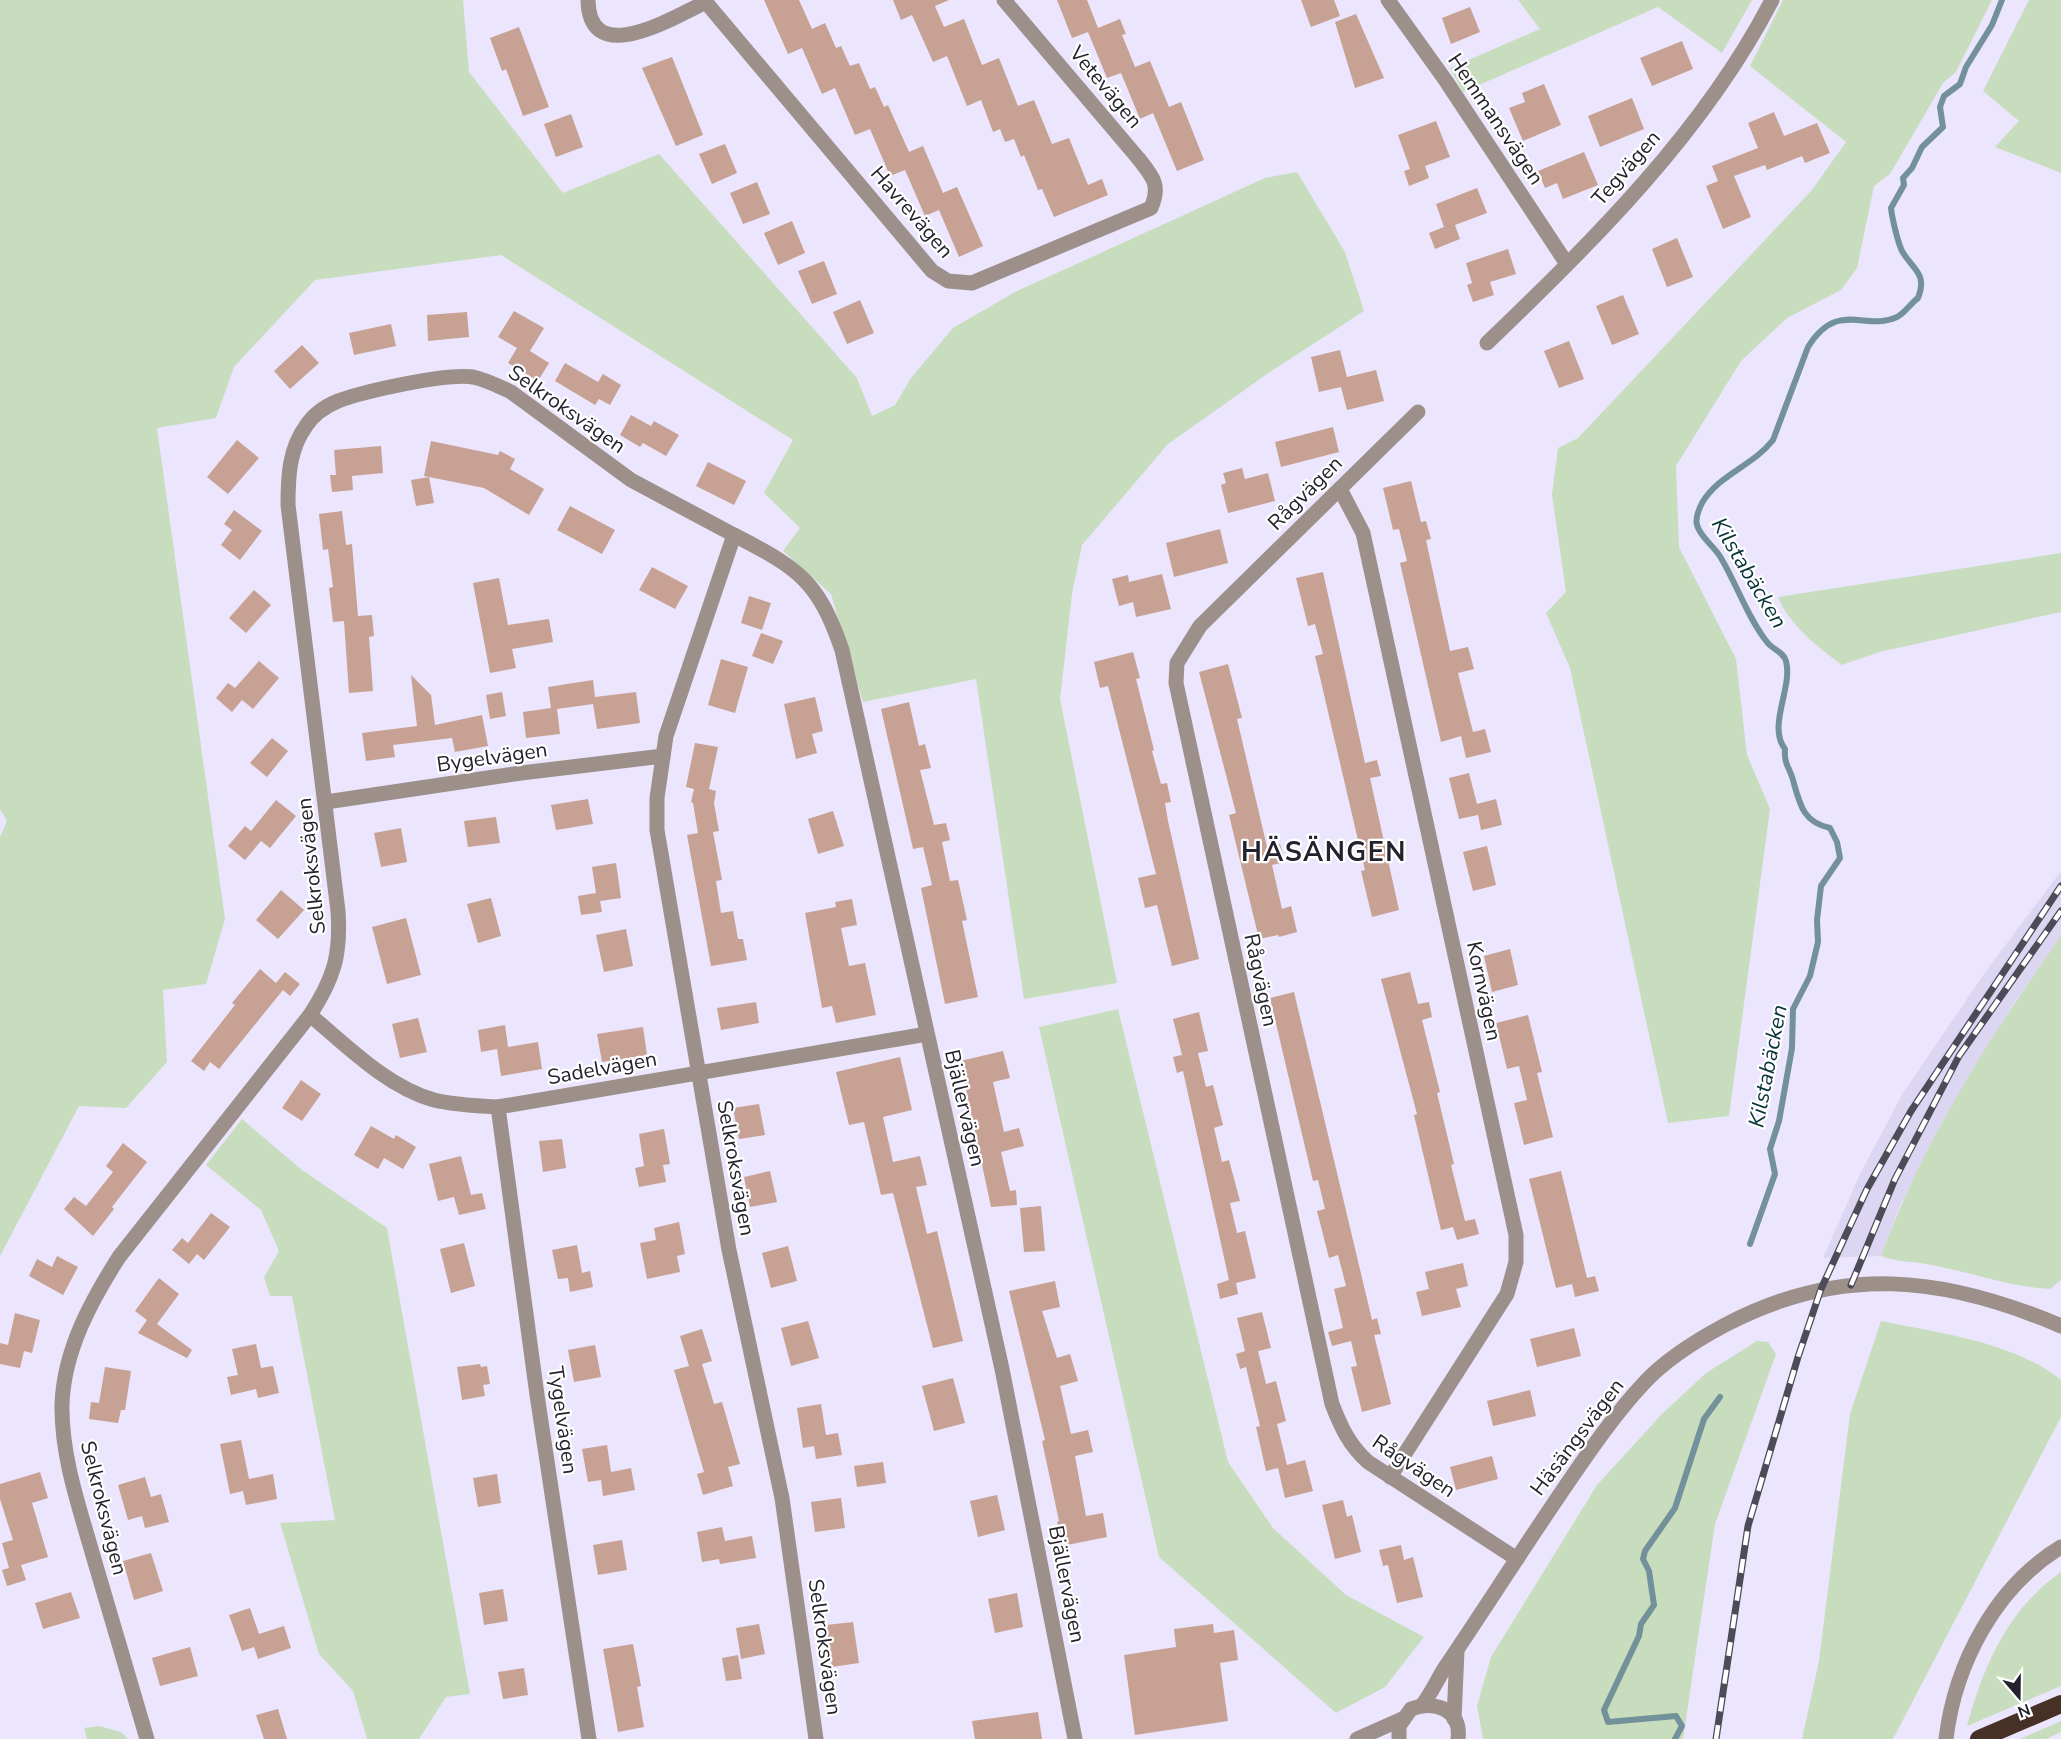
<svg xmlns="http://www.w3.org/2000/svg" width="2061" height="1739" font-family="'Nunito Sans',sans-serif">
<rect width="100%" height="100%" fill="#ebe6fd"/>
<polygon fill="#ddd6f2" points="2061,871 2061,936 2014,1003 1960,1093 1899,1207 1881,1256 1823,1258 1861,1172 1903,1093 1986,971"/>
<g fill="#c8ddbe">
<polygon points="0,0 463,0 469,72 563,193 659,154 857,378 872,416 895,405 911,378 953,328 1015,292 1265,178 1297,172 1345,252 1364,311 1270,372 1168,444 1082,545 1072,594 1060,699 1117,983 1024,999 976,679 863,702 831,594 783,551 800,528 764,493 793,440 501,255 315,280 234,367 216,418 157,428 225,919 206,984 163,990 167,1062 126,1108 79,1106 0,1256 0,837 7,821 0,809"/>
<polygon points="1518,0 1752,0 1722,53 1658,7 1463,92 1450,68 1540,29"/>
<polygon points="1783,0 1992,0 1956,72 1943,83 1890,174 1874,186 1857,268 1841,290 1787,318 1741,361 1676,466 1679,547 1736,659 1747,755 1770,809 1729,1116 1668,1123 1570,668 1546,613 1566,592 1552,495 1558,448 1578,438 1812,190 1846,142 1750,66"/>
<polygon points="2029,0 2061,0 2061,173 1995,147 2019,121 1983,91"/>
<path d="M2061,553V612L1879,652L1842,665C1818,647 1789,625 1778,597Z"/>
<path d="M2061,936V1280L2050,1289C2008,1287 1968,1271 1926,1264C1910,1261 1896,1262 1881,1256C1923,1141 1991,1035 2061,936Z"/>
<polygon points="1118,1009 1228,1462 1273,1528 1346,1595 1424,1637 1385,1687 1336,1713 1159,1557 1039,1027"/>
<polygon points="242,1119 302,1170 387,1228 470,1694 446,1697 419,1739 367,1739 353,1691 319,1654 280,1523 335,1520 292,1296 270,1296 264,1277 279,1251 261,1210 206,1165"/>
<path d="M1881,1321C1939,1333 2014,1342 2061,1380V1417L1893,1739H1802L1819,1661L1850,1414Z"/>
<polygon points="1757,1341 1768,1342 1776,1354 1715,1524 1683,1739 1483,1739 1477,1706 1491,1657 1597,1485 1661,1415 1706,1373"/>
<path d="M2061,1572V1686L1967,1726C1983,1666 2009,1608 2061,1572Z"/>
<polygon points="2061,1721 2061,1732 2046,1739 2020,1739"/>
<polygon points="99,1726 121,1732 128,1739 87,1739 84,1728"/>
</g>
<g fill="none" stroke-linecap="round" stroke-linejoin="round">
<g stroke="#72919a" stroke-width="6">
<path d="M1750,1244L1775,1174L1770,1149L1779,1121L1792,1048L1793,1009L1810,976L1818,942L1817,920L1821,886L1840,858L1837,842L1830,828C1803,822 1800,805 1793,780C1789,766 1784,765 1785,749C1767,726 1793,688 1786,661C1783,651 1773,650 1767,642C1748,618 1737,585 1721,558C1715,547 1700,537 1697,525C1695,518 1699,509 1702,503C1719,474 1753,466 1773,440L1808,347C1838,299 1865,332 1897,317C1905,313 1910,304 1918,298C1928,273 1912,269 1902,251C1898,243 1892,218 1891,208L1904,185L1903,178L1912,168L1922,147L1943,127L1940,107L1944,96L1960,84L1966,67L1992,25L2002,0"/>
<polyline points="1675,1739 1682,1726 1676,1716 1608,1722 1604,1710 1639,1636 1641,1624 1654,1605 1649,1571 1643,1559 1645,1551 1675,1508 1704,1419 1720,1397"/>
</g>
</g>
<g fill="#c7a193">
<polygon points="764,0 799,0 812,29 825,23 836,48 841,46 850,66 859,63 870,89 875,87 884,107 888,105 909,152 923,146 943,193 957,187 983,246 959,257 939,210 925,216 905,170 890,176 870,129 855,135 835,88 822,94 802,48 788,54"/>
<polygon points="893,0 949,0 935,6 944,27 964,19 982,65 999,58 1018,106 1034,100 1052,144 1069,138 1088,185 1102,179 1108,195 1054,217 1042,189 1038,190 1024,155 1021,157 1014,139 1005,142 1000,129 993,132 981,100 967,106 947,56 933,62 912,15 901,20"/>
<polygon points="1057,0 1087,0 1098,28 1120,19 1126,34 1122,35 1135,67 1150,61 1169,107 1181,102 1204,160 1177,171 1153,113 1140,119 1121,73 1107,78 1088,32 1072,38"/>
<polygon points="1301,0 1334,0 1340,16 1311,27"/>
<polygon points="1470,7 1480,32 1451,44 1442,18"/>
<polygon points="1356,14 1384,78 1355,88 1335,22"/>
<polygon points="519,27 549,107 523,116 506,69 502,71 490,38"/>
<polygon points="1682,41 1693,69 1652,86 1640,58"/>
<polygon points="672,57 703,135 676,146 642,68"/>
<polygon points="1544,84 1561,125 1523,141 1509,108 1525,102 1522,93"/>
<polygon points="1632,98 1644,129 1600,147 1588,116"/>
<polygon points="1774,112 1784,136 1817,123 1830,153 1805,163 1802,156 1767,170 1765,165 1734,176 1751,217 1723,229 1706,186 1718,181 1712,166 1758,148 1748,123"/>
<polygon points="571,114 583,147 556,157 544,124"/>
<polygon points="1436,121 1450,157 1425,166 1429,178 1409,186 1404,171 1410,169 1398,135"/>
<polygon points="725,144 737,173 712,184 699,154"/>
<polygon points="1584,152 1598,185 1563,199 1557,183 1545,188 1538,171"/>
<polygon points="757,182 770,214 743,224 730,193"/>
<polygon points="1477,188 1487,213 1455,225 1460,239 1435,249 1429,233 1444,227 1436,204"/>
<polygon points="792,221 805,253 778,265 764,233"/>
<polygon points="1677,238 1693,277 1667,287 1652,249"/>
<polygon points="1508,249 1516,274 1490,282 1494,295 1473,302 1467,285 1472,283 1466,263"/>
<polygon points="824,261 837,294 812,304 798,271"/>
<polygon points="1623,295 1639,334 1612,345 1596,306"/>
<polygon points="860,300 874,333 847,344 833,312"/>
<polygon points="514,311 544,328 530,351 549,363 538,381 508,363 517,348 498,337"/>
<polygon points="467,312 469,337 428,341 427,315"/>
<polygon points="391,324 396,346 354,355 349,333"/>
<polygon points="1569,341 1584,379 1559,388 1544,351"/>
<polygon points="302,345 319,363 290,389 274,371"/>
<polygon points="1340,350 1347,377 1376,370 1384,401 1347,410 1341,387 1319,392 1311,357"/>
<polygon points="565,363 598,382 603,374 621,385 610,405 599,399 595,405 555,381"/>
<polygon points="631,415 651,426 654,421 679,435 666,456 643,443 640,447 620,435"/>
<polygon points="1333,427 1339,452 1281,467 1275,442"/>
<polygon points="237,440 259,458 228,494 207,477"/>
<polygon points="431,441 498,455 500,451 515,459 510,469 544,489 529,515 484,488 424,476"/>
<polygon points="381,446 383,473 352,476 353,490 332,492 330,475 336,475 334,450"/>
<polygon points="708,462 746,481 734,505 696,486"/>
<polygon points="1242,468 1245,479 1268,473 1275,501 1228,513 1221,485 1226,483 1223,473"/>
<polygon points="429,477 434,503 416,506 411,480"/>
<polygon points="1411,481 1421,522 1426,521 1431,539 1426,540 1450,651 1468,647 1474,669 1458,673 1473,732 1485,729 1491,752 1466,758 1461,736 1441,742 1400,563 1407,561 1399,529 1393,530 1383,488"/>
<polygon points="570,506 615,530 602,554 557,530"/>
<polygon points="234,510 262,531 240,560 221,545 232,530 224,524"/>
<polygon points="342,511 346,545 352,544 358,616 372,615 374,636 369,637 373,691 349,693 344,621 333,622 329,588 333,587 328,549 323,550 319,514"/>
<polygon points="1220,529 1228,563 1174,577 1166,543"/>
<polygon points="652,567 688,586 675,609 639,590"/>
<polygon points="1323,572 1365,763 1377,760 1381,776 1370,778 1399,910 1372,917 1361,871 1365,870 1315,656 1323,654 1315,624 1308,626 1296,578"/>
<polygon points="1162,574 1171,609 1136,617 1133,602 1119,606 1112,579 1128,575 1129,582"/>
<polygon points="499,578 508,625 549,619 553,642 512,649 516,668 490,673 473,583"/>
<polygon points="254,590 271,605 246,633 229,618"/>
<polygon points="749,596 771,603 762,630 741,623"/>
<polygon points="761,633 783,641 773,664 752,656"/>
<polygon points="1133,652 1140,678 1136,679 1154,750 1152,751 1161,784 1167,783 1171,802 1165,803 1168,821 1199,959 1172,966 1157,905 1145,908 1138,878 1156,874 1108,686 1100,688 1094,662"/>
<polygon points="721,659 748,667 735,713 708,705"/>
<polygon points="259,661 279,678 253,709 242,700 232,712 216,698 228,683 235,688"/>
<polygon points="1228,664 1242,718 1237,719 1267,847 1280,844 1285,862 1272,865 1282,909 1291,906 1297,932 1279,937 1278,935 1259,939 1229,815 1236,813 1199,672"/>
<polygon points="411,675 431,695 435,725 482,715 488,746 455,752 452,738 393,745 395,757 366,761 362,733 417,726"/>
<polygon points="593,680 595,697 636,692 640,723 597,729 593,704 557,709 560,734 526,738 523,712 551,708 548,687"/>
<polygon points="502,692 506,716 490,719 486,695"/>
<polygon points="815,697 823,731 812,734 817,753 796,759 784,704"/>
<polygon points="909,702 919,746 925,744 931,768 920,770 934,825 946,823 950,840 942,842 950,881 958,880 967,920 962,921 978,997 945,1004 921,888 932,885 923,847 913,849 881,709"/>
<polygon points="272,738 288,751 267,777 250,763"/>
<polygon points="695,743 718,747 709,789 716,791 714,803 719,831 713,832 722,880 716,881 721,913 733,911 738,939 743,939 747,960 711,966 687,835 698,833 693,803 691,802 694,789 686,787"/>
<polygon points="1469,773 1477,804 1496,799 1502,825 1481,830 1478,815 1459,819 1449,778"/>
<polygon points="588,799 593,824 556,830 551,805"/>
<polygon points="276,800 296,816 270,848 261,841 245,860 228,846 245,826 251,831"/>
<polygon points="833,811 844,846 818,854 808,819"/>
<polygon points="496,817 500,843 468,847 464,821"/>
<polygon points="401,828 407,862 381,867 374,833"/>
<polygon points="1487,846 1496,885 1473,891 1463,852"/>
<polygon points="616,863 621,898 600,901 602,912 581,915 578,896 596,893 592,867"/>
<polygon points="281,890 304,910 278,939 256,920"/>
<polygon points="491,898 501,936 478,943 467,904"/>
<polygon points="852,899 857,925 841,928 849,966 865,963 876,1015 836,1023 832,1006 822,1008 805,913 836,907 835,902"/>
<polygon points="406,918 421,975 387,984 372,927"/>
<polygon points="626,929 633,966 604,972 596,935"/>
<polygon points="1510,949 1518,985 1492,992 1484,956"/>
<polygon points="260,969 276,983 285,972 300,984 290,996 283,990 219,1069 210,1062 204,1071 191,1061 235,1005 232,1003"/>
<polygon points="1410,972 1418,1004 1429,1002 1432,1017 1422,1020 1440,1092 1437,1093 1454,1164 1451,1165 1465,1221 1475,1219 1479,1234 1457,1240 1453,1227 1441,1230 1414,1115 1417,1114 1381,979"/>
<polygon points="1294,992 1372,1320 1377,1318 1381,1334 1374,1335 1391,1404 1362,1412 1351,1367 1357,1366 1351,1341 1332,1346 1328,1332 1343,1328 1334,1289 1346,1286 1338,1255 1329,1258 1317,1211 1325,1209 1318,1180 1313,1181 1270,998"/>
<polygon points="756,1002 759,1023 721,1030 717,1008"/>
<polygon points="1199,1012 1208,1051 1198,1053 1206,1087 1213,1085 1223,1125 1214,1128 1222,1162 1229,1160 1240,1201 1230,1203 1237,1233 1245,1231 1256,1278 1236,1283 1238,1294 1220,1299 1217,1284 1229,1280 1183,1071 1177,1073 1173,1057 1182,1055 1173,1019"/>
<polygon points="1528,1015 1542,1072 1537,1073 1553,1137 1524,1145 1514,1103 1527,1100 1519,1066 1507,1069 1496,1023"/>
<polygon points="418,1018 427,1052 400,1058 392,1024"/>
<polygon points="505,1025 508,1047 538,1042 542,1069 501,1076 497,1049 481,1052 478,1030"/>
<polygon points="643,1027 647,1055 602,1062 597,1034"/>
<polygon points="1003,1051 1010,1078 993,1082 1004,1132 1019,1128 1024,1146 1001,1152 1010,1191 1016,1190 1017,1205 991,1207 960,1061"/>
<polygon points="900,1057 912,1110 883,1117 893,1162 920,1156 927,1185 916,1187 927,1234 937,1231 963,1341 933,1348 893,1193 881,1195 864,1122 849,1125 836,1072"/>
<polygon points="301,1080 321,1094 302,1121 282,1108"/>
<polygon points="759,1104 765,1135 739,1139 733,1108"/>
<polygon points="371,1126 394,1139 396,1135 416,1147 403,1169 384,1158 378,1169 354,1155"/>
<polygon points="664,1129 670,1164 663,1165 666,1182 639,1187 635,1168 644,1166 639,1134"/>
<polygon points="562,1139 566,1168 543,1172 539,1141"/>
<polygon points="123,1143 147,1162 112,1207 114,1209 93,1236 64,1209 74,1197 86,1206 113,1172 106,1166"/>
<polygon points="461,1156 471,1195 482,1193 486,1209 459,1215 454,1197 438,1201 429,1164"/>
<polygon points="770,1171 777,1202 750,1207 744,1177"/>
<polygon points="1561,1171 1587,1278 1595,1276 1599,1291 1575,1297 1572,1284 1556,1288 1529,1179"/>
<polygon points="1041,1206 1045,1251 1024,1252 1020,1208"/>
<polygon points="211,1213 230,1227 204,1260 197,1254 189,1264 172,1250 182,1238 188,1243"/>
<polygon points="679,1222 685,1254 677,1256 680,1272 647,1279 640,1243 656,1240 654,1228"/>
<polygon points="464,1243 475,1286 451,1293 440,1249"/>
<polygon points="577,1245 582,1273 590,1271 593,1287 570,1292 568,1278 558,1279 552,1250"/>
<polygon points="788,1246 797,1281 771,1288 762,1253"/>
<polygon points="57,1256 78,1267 63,1295 29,1276 37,1259 52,1267"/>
<polygon points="1463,1263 1468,1286 1456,1289 1461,1307 1422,1316 1416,1292 1429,1289 1425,1272"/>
<polygon points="159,1278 179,1294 157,1324 192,1350 187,1358 138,1333 147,1320 135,1311"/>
<polygon points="1055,1281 1060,1307 1042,1311 1057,1358 1070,1354 1078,1381 1060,1386 1071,1434 1088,1430 1093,1452 1075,1456 1086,1516 1103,1513 1107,1537 1062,1546 1057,1522 1059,1521 1042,1441 1045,1440 1009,1291"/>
<polygon points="1262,1312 1271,1348 1258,1351 1266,1384 1276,1381 1286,1421 1277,1424 1287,1465 1305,1460 1313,1491 1285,1498 1278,1468 1266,1471 1256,1427 1260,1426 1246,1367 1240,1369 1236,1354 1245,1351 1237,1318"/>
<polygon points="15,1313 40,1320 32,1353 24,1351 20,1368 0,1364 0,1343 8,1345"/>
<polygon points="808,1321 819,1358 791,1366 781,1328"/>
<polygon points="1574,1328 1581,1356 1537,1367 1530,1339"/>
<polygon points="702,1329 712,1361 702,1364 714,1404 722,1402 740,1464 728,1467 733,1486 703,1495 697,1474 704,1472 674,1370 689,1366 680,1336"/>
<polygon points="256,1344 261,1368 273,1366 279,1393 258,1398 256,1389 231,1395 227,1377 238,1375 232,1349"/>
<polygon points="595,1345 601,1377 574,1382 568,1350"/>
<polygon points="480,1364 481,1367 487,1366 490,1384 483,1385 485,1396 462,1400 457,1367"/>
<polygon points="105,1367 131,1371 125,1410 121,1410 118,1423 89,1419 91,1402 99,1403"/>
<polygon points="953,1378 965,1423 934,1431 922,1386"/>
<polygon points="1530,1390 1536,1416 1493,1426 1487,1401"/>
<polygon points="821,1404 826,1435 838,1433 842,1455 816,1459 814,1446 803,1448 797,1408"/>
<polygon points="241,1440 249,1479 273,1474 277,1499 246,1505 243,1491 230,1494 220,1444"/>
<polygon points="607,1445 611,1472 631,1468 635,1490 603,1496 601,1480 588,1482 582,1449"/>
<polygon points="1492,1456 1498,1479 1456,1490 1450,1467"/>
<polygon points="883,1462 886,1483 857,1487 854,1466"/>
<polygon points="40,1472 48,1498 32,1503 48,1557 21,1565 26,1580 7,1586 2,1570 9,1568 2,1543 13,1540 0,1499 0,1484"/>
<polygon points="497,1474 501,1503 478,1507 473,1478"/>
<polygon points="145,1477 151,1497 161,1494 169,1522 145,1528 142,1516 128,1520 118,1485"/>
<polygon points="997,1495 1005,1530 978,1537 970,1501"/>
<polygon points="841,1498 845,1528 815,1532 811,1502"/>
<polygon points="1343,1500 1347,1517 1352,1515 1361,1552 1335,1559 1322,1505"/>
<polygon points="722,1527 725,1541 752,1536 756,1558 720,1564 719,1559 702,1562 697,1532"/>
<polygon points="622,1540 627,1570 598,1575 593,1545"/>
<polygon points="1401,1545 1404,1560 1413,1557 1423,1597 1397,1603 1388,1565 1383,1566 1379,1550"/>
<polygon points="151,1553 163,1591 134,1600 123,1561"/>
<polygon points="503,1589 508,1621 484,1625 479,1593"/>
<polygon points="71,1592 80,1618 43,1629 35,1603"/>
<polygon points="1017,1593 1023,1627 995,1633 988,1599"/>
<polygon points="250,1608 259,1634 284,1626 291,1648 258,1659 254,1647 242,1651 229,1615"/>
<polygon points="853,1622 859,1663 832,1667 826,1625"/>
<polygon points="759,1624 765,1654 741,1659 736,1628"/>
<polygon points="1213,1624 1214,1633 1234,1630 1238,1660 1220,1663 1228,1721 1135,1735 1124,1655 1176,1647 1174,1629"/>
<polygon points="633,1644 641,1686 637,1687 644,1727 618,1732 603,1649"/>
<polygon points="190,1647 198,1676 160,1686 152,1658"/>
<polygon points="738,1655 742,1679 726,1681 722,1658"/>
<polygon points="524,1668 528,1695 503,1699 498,1672"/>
<polygon points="278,1709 287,1739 264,1739 256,1715"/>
<polygon points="1038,1712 1042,1739 975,1739 972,1721"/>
</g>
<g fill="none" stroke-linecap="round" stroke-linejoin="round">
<g stroke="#9d908b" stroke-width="15">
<path d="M588,0C589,70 674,17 706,2"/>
<path d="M704,0L932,271L948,281L972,283L1151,208C1161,185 1153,177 1138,158L1004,0"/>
<polyline points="1388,0 1446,81 1567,264"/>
<path d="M1487,343C1593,241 1704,132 1772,0"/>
<path d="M1418,412L1200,626L1177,663L1176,683L1332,1404C1341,1427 1349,1445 1368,1462L1517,1559"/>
<polyline points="1340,489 1363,533 1516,1235 1516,1262 1507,1294 1390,1477"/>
<path d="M734,535C798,568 818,580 842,650L1002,1369L1075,1739"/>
<polyline points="326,802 521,773 663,756"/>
<path d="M310,1015C346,1045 387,1087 434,1100C455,1105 477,1106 498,1107L927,1034"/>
<polyline points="498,1107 537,1395 589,1739"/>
<path d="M1423,1704C1432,1692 1438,1678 1446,1666C1487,1605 1526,1544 1567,1484C1591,1449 1615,1414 1644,1383C1666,1359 1697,1340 1725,1325C1841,1264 1944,1276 2061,1326"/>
<polyline points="1454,1719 1457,1651"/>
<path d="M147,1739C129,1679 112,1619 94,1559C80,1509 61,1457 62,1404C64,1350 91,1301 119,1257L310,1015C334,978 341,955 338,911L288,505C288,477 289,449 306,426C313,415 326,406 338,401C365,391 446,373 473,377C487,380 498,386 511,392L631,480L734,535L666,736L657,798V830L729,1250L782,1498L816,1739"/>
<polyline points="1357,1739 1402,1719"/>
<path d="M1399,1739V1726L1411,1709C1434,1700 1462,1709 1458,1739"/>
<path d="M1946,1739C1955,1664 1995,1587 2061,1547"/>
</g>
<polyline stroke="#473025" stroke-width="18" points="1979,1739 2061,1704"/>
<defs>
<g id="rail">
<polyline points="1851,1285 1895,1179 1959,1056 2061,911"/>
<polyline points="1716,1739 1748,1526 1798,1357 1821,1289 1867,1189 1911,1111 2061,886"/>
</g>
</defs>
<use href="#rail" stroke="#4d4b57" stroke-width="7"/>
<use href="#rail" stroke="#fff" stroke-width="4.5" stroke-dasharray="14" stroke-linecap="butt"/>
</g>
<g text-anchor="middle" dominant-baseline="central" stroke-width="4.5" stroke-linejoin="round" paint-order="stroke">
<g font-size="21" fill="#24222c" stroke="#fff">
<text transform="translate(1106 87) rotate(50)">Vetevägen</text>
<text transform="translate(1496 119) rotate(56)">Hemmansvägen</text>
<text transform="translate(1626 168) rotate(-49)">Tegvägen</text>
<text transform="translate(912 212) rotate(49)">Havrevägen</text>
<text transform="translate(567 409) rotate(35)">Selkroksvägen</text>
<text transform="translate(1305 493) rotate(-45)">Rågvägen</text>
<text transform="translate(492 757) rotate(-8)">Bygelvägen</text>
<text transform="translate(311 866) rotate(-96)">Selkroksvägen</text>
<text transform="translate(1261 980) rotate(78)">Rågvägen</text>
<text transform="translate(1484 991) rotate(78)">Kornvägen</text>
<text transform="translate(602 1068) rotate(-10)">Sadelvägen</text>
<text transform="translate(965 1108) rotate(77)">Bjällervägen</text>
<text transform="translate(736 1168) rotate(80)">Selkroksvägen</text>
<text transform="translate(563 1420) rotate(82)">Tygelvägen</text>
<text transform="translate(1577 1437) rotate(-53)">Häsängsvägen</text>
<text transform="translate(1414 1466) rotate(34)">Rågvägen</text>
<text transform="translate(104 1508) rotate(76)">Selkroksvägen</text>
<text transform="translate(1067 1584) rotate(79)">Bjällervägen</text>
<text transform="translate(825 1647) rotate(82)">Selkroksvägen</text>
</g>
<g font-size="22" font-style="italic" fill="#06333a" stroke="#fff">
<text transform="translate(1749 573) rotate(59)">Kilstabäcken</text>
<text transform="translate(1768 1066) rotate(-79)">Kilstabäcken</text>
</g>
<g font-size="27" font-weight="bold" letter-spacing="1.5" fill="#24222c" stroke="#fff">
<text x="1324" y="852">HÄSÄNGEN</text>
</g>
</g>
<g transform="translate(2019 1697) rotate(160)" stroke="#ffffff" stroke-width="4.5" paint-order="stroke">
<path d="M0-4.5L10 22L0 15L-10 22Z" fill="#24222c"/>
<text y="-9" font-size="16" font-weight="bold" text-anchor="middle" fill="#24222c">N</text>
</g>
</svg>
